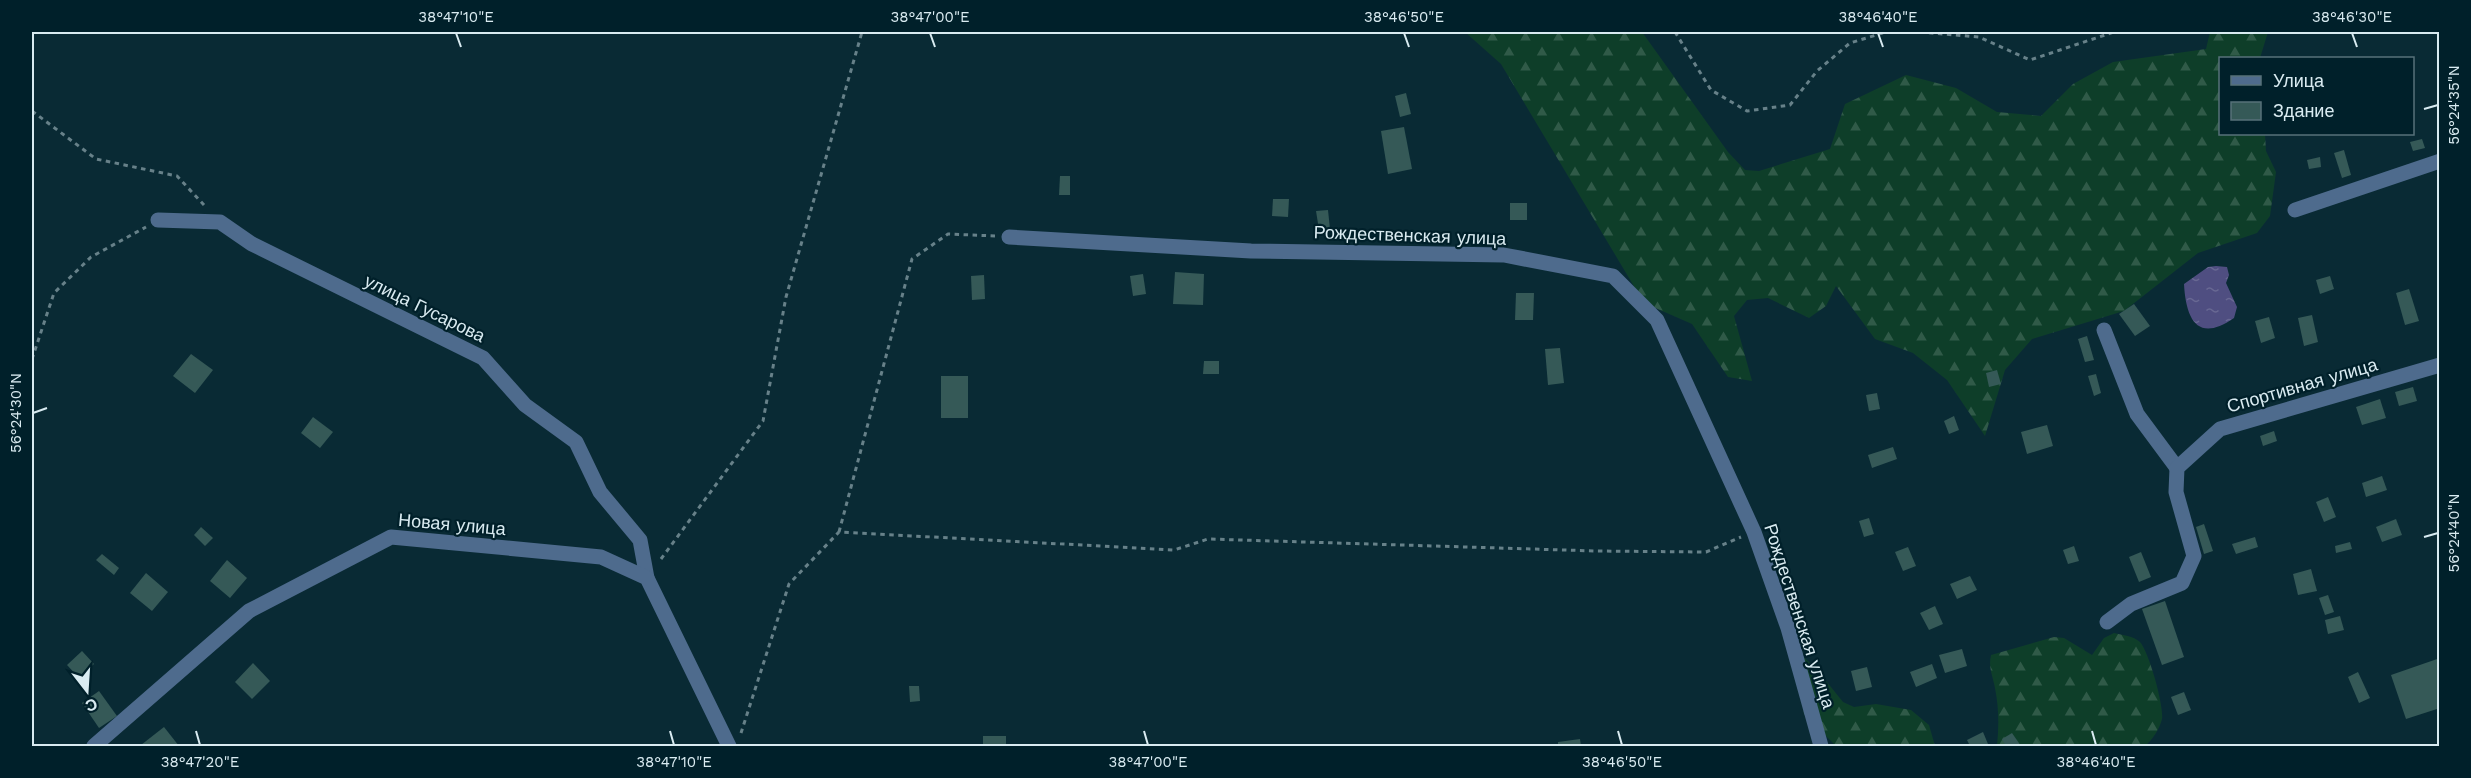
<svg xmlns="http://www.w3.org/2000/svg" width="2471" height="778" font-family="'Work Sans',sans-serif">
<defs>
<pattern id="forest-firs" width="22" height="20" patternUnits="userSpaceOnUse" patternTransform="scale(1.5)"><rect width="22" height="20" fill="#0e3e29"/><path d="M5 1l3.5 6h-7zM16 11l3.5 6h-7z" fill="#305a48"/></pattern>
<pattern id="water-ripples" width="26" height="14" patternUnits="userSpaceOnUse" patternTransform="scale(1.5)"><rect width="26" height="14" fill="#4f4e81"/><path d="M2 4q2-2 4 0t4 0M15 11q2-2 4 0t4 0" fill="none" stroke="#686893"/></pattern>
</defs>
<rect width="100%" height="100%" fill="#092a34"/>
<g fill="url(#forest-firs)">
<polygon points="1465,32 1642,32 1728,152 1745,170 1759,171 1830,149 1845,104 1906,75 1956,88 1997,112 2041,116 2073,84 2113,62 2206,49 2210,32 2268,32 2260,58 2220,58 2220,134 2265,134 2266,151 2276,172 2270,216 2257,233 2198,253 2124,311 2032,339 2005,370 1985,436 1947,380 1913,353 1875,339 1836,286 1826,306 1809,318 1768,298 1747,300 1734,316 1752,381 1728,377 1692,324 1644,303 1501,64"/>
<path d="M2114,633C2123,635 2133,636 2140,642C2149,652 2164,706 2162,719C2159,730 2153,739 2145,746H1997C1999,727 1999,708 1995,688C1993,676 1988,668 1991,655L2054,637L2064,638L2092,655L2104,638Z"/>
<polygon points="1796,651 1814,666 1843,702 1854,707 1876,704 1911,710 1929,725 1935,746 1836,746 1804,714"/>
</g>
<path fill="url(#water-ripples)" d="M2216,266L2227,267L2229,275L2226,283L2237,307L2234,318C2198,343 2186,320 2184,284L2208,267Z"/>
<g fill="#355957">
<polygon points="1406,93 1411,114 1400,117 1395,96"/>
<polygon points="1404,127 1412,169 1388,174 1381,131"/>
<polygon points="2422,139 2425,148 2413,151 2410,142"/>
<polygon points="2344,150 2351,175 2342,178 2334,153"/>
<polygon points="2320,157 2321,167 2309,169 2307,160"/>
<polygon points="1060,176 1070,176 1070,195 1059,195"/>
<polygon points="1273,199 1289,199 1288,217 1272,216"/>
<rect x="1510" y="203" width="17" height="17"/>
<polygon points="1328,210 1330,229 1319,230 1316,211"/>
<polygon points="1175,272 1204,274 1203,305 1173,304"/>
<polygon points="1143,274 1146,294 1133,296 1130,276"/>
<polygon points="984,275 985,299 972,300 971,276"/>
<polygon points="2330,276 2334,289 2320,294 2316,280"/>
<polygon points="2409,289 2419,321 2405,325 2396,293"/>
<polygon points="1516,293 1534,293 1533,320 1515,320"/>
<polygon points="2134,304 2150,326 2135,336 2119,314"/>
<polygon points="2312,315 2318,342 2304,346 2298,318"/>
<polygon points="2269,317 2275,338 2261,343 2255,321"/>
<polygon points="2087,336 2094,360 2085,362 2078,339"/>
<polygon points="1560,348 1564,383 1548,385 1545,349"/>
<polygon points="191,354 213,370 195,393 173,376"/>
<polygon points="1204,361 1219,361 1219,374 1203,374"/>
<polygon points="1997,370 2001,384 1989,387 1986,373"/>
<polygon points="2096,374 2101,393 2094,396 2088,376"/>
<rect x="941" y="376" width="27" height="42"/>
<polygon points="2413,387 2417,401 2399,406 2395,392"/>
<polygon points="1877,393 1880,409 1869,411 1866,395"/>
<polygon points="2380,399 2386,418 2362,425 2356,407"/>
<polygon points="1954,416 1959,430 1949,434 1944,421"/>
<polygon points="313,417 333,432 320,448 301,433"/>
<polygon points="2047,425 2053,446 2027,454 2021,432"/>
<polygon points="2274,431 2277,441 2263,446 2260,436"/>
<polygon points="1893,447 1897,459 1872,468 1868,455"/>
<polygon points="2382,476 2387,490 2366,497 2362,483"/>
<polygon points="2328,497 2336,517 2324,522 2316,502"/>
<polygon points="1869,518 1874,534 1864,537 1859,521"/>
<polygon points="2396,519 2402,535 2382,542 2376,527"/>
<polygon points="2204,524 2213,551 2204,554 2196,527"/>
<polygon points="201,527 213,538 205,546 194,535"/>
<polygon points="2255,537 2258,547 2236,554 2232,544"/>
<polygon points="2350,542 2352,549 2336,553 2335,546"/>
<polygon points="2074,546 2079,561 2068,564 2063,550"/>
<polygon points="1908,547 1916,566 1903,571 1895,552"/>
<polygon points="2141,552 2151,577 2139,582 2129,557"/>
<polygon points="102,554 119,568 114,575 96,560"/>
<polygon points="227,560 247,578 230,598 210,581"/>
<polygon points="2311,569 2317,591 2298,595 2293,574"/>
<polygon points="146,573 168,592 152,611 130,593"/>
<polygon points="1970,576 1977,590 1957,599 1950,584"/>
<polygon points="2328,595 2334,612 2325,615 2319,598"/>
<polygon points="2165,601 2184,657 2162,665 2142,609"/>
<polygon points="1935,606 1943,624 1929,630 1920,613"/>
<polygon points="2340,616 2344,630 2328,634 2325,620"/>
<polygon points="1962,649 1967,666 1945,673 1939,655"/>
<polygon points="82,651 94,664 79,678 67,665"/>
<polygon points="2440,658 2440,708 2406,719 2391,675"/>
<polygon points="253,663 270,681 252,699 235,682"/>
<polygon points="1932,664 1937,678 1916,687 1910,672"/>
<polygon points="1867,667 1872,687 1856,691 1851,671"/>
<polygon points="2358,672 2370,698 2359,703 2348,677"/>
<polygon points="909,686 919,686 920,701 910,702"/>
<polygon points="99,691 117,716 99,728 82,703"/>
<polygon points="2184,692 2191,710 2178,715 2171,697"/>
<polygon points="164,727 179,746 142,746 141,745"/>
<polygon points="1983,732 1988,744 1983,746 1970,746 1967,740"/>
<polygon points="2012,733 2021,746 2006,746 2002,739"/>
<rect x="983" y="736" width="23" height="10"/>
<polygon points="1580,739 1581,746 1558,746 1558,742"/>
</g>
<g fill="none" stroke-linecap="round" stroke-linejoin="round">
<g stroke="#678189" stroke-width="3" stroke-dasharray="4.5 4.5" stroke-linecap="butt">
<polyline points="1675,32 1711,90 1747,111 1790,105 1817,71 1850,43 1886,32"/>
<polyline points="1920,32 1979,37 2030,60 2114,32"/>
<polyline points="32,111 96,159 177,176 204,205"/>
<polyline points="32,359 54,293 91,257 146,227"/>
<polyline points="839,532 912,259 948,234 995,236"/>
<polyline points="661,559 763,421 786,297 862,32"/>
<polyline points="741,733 789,584 839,532 1174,550 1208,539 1596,551 1706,552 1741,537"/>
</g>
<g stroke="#4e6b8d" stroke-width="15">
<polyline points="2295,210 2440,161"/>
<polyline points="158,220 220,222 252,244 483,358 525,405 576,442 600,492 640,540 647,578"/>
<polyline points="1009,237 1251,251 1504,255 1613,276 1657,320 1754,532 1788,628 1821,746"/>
<polyline points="2104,330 2137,414 2177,468"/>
<polyline points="2107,622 2131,604 2182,583 2194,556 2176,492 2177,468 2220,429 2440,365"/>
<polyline points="94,746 249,611 391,537 601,557 647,578 729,746"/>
</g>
</g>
<path fill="none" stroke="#d9ebf1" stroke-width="2" d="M456,33L461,47M930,33L935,47M1404,33L1409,47M1878,33L1883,47M2352,33L2357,47M2424,109L2438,105M33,413L47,408M2424,537L2438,533M196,731L200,745M670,731L674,745M1144,731L1148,745M1618,731L1622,745M2092,731L2096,745"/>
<g text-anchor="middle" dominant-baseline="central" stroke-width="4.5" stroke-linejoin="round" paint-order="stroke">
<g font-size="18" fill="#d9ebf1" stroke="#00202a">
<text transform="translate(1410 235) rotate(2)">Рождественская улица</text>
<text transform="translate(425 308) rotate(26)">улица Гусарова</text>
<text transform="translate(2302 385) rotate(-16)">Спортивная улица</text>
<text transform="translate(452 524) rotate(5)">Новая улица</text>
<text transform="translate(1800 616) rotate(72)">Рождественская улица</text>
</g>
</g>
<rect width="2471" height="778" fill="none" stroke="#00202a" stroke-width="66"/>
<rect x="2219" y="57" width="195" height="78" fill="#00202a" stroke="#57717a" stroke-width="1.5"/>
<rect x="2231" y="76" width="30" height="9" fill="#4e6b8d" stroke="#57717a" stroke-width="1.5"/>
<text x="2273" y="87" font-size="18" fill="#d9ebf1">Улица</text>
<rect x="2231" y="102" width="30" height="18" fill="#355957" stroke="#57717a" stroke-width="1.5"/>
<text x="2273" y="117" font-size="18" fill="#d9ebf1">Здание</text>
<g transform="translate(87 691) rotate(163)" stroke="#00202a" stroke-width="4.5" paint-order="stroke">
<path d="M0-4.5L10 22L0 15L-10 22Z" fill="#d9ebf1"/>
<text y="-9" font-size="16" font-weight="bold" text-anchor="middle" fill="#d9ebf1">С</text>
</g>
<rect x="33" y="33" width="2405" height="712" fill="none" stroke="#d9ebf1" stroke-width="2"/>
<g font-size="15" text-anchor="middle" fill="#d9ebf1">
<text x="456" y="22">38°47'10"E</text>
<text x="930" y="22">38°47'00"E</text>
<text x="1404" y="22">38°46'50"E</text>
<text x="1878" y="22">38°46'40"E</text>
<text x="2352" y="22">38°46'30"E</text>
<text transform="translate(2454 105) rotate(-90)" y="5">56°24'35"N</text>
<text transform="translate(16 413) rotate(-90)" y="5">56°24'30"N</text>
<text transform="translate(2454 533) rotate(-90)" y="5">56°24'40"N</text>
<text x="200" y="767">38°47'20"E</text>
<text x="674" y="767">38°47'10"E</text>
<text x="1148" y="767">38°47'00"E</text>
<text x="1622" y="767">38°46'50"E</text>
<text x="2096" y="767">38°46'40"E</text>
</g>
</svg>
